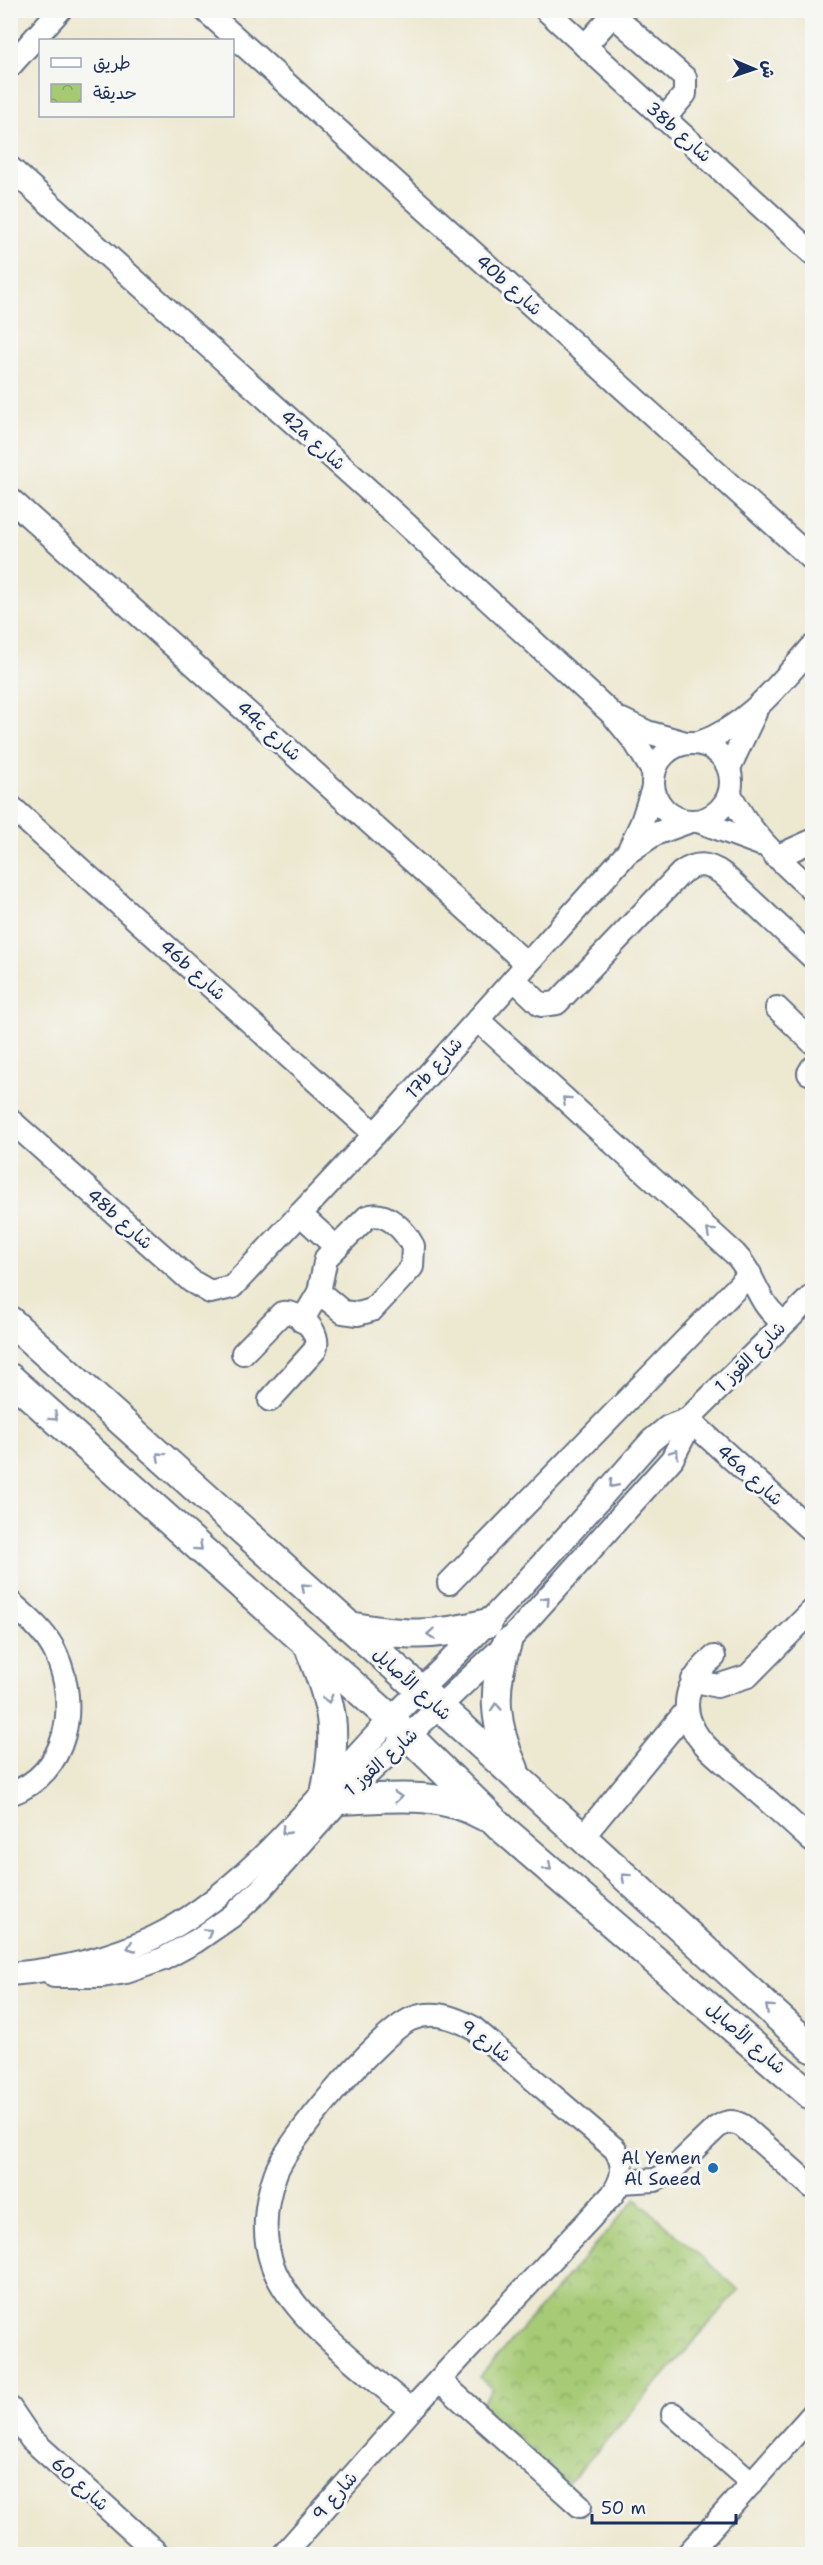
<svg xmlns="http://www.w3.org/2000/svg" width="823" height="2565" font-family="'Shantell Sans','Playpen Sans Arabic',sans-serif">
<defs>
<pattern id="park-crowns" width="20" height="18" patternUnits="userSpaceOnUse" patternTransform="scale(1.5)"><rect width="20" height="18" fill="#a6ca74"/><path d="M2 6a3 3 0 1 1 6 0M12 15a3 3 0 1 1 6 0" fill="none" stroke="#86a462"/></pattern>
</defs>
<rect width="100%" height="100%" fill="#f6f6f2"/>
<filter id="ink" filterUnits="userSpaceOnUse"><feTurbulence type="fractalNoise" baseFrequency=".0167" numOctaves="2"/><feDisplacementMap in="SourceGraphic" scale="12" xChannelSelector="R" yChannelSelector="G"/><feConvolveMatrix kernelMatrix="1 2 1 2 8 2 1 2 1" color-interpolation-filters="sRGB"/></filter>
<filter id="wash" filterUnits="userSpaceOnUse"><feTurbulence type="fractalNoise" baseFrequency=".008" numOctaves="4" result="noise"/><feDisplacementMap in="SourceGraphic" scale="24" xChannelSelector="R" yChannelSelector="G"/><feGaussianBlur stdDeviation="1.35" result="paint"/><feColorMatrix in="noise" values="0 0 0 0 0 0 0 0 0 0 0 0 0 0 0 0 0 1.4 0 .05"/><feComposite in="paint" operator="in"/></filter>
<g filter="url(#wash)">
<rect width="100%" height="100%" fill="#ede8d0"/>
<polygon fill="url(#park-crowns)" stroke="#607c69" stroke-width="1.5" points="636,2199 739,2290 568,2484 480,2405 493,2389 479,2377"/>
</g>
<g filter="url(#ink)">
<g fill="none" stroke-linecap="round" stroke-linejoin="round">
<defs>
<g id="minor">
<polyline points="205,10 812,559"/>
<polyline points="546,10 812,253"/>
<polyline points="613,15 685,78 685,94 664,119"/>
<polyline points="585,46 617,10"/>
<polyline points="10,66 60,10"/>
<polyline points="10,168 395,514 612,714 635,742 654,773"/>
<polyline points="10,499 527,964"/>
<polyline points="622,720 647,732 686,743"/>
<circle cx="692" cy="782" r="39"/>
<path d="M699,743C748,726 779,684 812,647"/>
<polyline points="729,768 755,713"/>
<path d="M730,794C750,834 780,860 812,890"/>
<polyline points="10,806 375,1134"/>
<polyline points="698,821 760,844"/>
<polyline points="628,852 642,822 653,788"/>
<polyline points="776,857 812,841"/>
<path d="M514,979L541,1005L557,1003L681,873C696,862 708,863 723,874L812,957"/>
<polyline points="777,1008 812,1042"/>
<path d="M478,1020L735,1254C756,1275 757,1306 784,1322"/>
<polyline points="809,1073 812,1068"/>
<polyline points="10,1120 191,1281 210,1292 232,1287 375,1134 627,853 655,834 688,822"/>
<polyline points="300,1214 335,1246"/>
<path d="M302,1321L319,1292L326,1258L367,1217C386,1209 405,1231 413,1246L412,1267L372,1310L358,1314L343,1312L319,1292"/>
<path d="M243,1353L282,1313C300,1310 322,1333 315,1350L270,1400"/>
<polyline points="688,1419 812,1531"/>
<polyline points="449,1583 750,1274"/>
<path d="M10,1602C27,1617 47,1633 56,1654C79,1705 69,1773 10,1794"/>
<path d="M714,1657C693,1674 679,1699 692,1726C700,1745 721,1759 736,1773C762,1795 787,1818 812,1841"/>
<polyline points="693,1680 717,1686 748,1676 812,1611"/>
<polyline points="582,1838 687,1710"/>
<path d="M10,1974C59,1970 111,1958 155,1937C243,1895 323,1789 391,1719C422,1687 456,1656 487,1623C544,1564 597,1502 651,1441L668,1427L688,1419L812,1296"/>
<polyline points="54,1976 102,1976 126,1972 163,1959 196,1941 232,1916 260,1890 340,1800 507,1643 672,1459 685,1434 688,1419"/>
<path d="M621,2182L655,2180L669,2173L716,2128C726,2121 732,2120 743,2126L812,2187"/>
<polyline points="439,2380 580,2506"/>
<polyline points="10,2408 31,2439 158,2554"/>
<polyline points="673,2414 752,2483"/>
<path d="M284,2554L411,2410L612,2195C623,2179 626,2167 615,2149L472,2027C453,2017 433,2010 411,2019C380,2033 286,2141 275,2175C265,2203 262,2235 272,2264C290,2317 368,2372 411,2410"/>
<polyline points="688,2554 812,2415"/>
</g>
<g id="major">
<polyline points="10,1321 475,1739 812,2048"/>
<polyline points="10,1378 391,1719 503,1829 812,2096"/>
<path d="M349,1626C403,1636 434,1637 488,1623"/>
<path d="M507,1643C491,1689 494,1726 514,1769"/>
<path d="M311,1652C333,1706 338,1731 326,1789"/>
<path d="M340,1800C390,1798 438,1790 484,1816"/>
</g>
</defs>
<use href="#minor" stroke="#647086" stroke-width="26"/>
<use href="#major" stroke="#647086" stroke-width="32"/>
<use href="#minor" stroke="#fff" stroke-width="22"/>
<use href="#major" stroke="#fff" stroke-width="28"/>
</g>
<defs><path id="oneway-chevron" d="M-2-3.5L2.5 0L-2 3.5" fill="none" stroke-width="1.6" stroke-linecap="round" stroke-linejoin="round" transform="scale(1.5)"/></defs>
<g stroke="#8d97ae">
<use href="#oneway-chevron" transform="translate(566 1100) rotate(-138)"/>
<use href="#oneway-chevron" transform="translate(710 1232) rotate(-138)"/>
<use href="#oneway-chevron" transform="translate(54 1417) rotate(42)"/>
<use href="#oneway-chevron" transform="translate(675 1453) rotate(-56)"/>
<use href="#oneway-chevron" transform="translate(160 1456) rotate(-138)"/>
<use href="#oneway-chevron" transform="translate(613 1484) rotate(132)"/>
<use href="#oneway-chevron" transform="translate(199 1547) rotate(42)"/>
<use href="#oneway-chevron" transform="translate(305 1587) rotate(-138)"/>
<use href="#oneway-chevron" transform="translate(546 1600) rotate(-48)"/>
<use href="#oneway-chevron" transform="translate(431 1634) rotate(176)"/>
<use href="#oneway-chevron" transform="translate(328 1699) rotate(76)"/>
<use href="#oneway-chevron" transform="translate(496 1707) rotate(-94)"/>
<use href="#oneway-chevron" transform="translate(398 1797) rotate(-5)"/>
<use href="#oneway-chevron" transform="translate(285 1831) rotate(134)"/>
<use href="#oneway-chevron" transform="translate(548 1867) rotate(41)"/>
<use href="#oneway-chevron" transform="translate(625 1877) rotate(-138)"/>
<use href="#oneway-chevron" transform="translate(208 1932) rotate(-35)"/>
<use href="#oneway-chevron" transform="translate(131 1947) rotate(158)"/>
<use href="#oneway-chevron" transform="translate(769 2008) rotate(-138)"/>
</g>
</g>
<circle fill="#1f6fb2" stroke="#f6f6f2" stroke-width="2" cx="713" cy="2168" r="6"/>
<g text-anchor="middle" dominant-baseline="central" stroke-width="6" stroke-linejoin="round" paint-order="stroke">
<g font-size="18" fill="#1b2f5e" stroke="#f6f6f2">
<text transform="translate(679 132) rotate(42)">38b شارع</text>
<text transform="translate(509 285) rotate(42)">40b شارع</text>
<text transform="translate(313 440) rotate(42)">42a شارع</text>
<text transform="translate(269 731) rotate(42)">44c شارع</text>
<text transform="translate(193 970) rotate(42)">46b شارع</text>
<text transform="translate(434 1068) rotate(-48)">17b شارع</text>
<text transform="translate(120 1219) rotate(42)">48b شارع</text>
<text transform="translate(750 1357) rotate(-45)">شارع القوز 1</text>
<text transform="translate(750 1475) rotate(42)">46a شارع</text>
<text transform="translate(412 1684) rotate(42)">شارع الأصايل</text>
<text transform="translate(381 1762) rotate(-42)">شارع القوز 1</text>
<text transform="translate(746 2038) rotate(41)">شارع الأصايل</text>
<text transform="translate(486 2041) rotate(37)">شارع 9</text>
<text transform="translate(80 2484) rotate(42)">شارع 60</text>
<text transform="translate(335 2496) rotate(-49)">شارع 9</text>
</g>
<g font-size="18" fill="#1b2f5e" stroke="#f6f6f2" text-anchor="end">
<text x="701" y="2158">Al Yemen<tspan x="701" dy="21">Al Saeed</tspan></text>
</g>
</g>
<rect width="823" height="2565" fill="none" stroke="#f6f6f2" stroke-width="36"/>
<rect x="39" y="39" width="195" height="78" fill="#f6f6f2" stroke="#9ea6b7" stroke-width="1.5"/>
<rect x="51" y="58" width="30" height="9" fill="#ffffff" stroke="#9ea6b7" stroke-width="1.5"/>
<text x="93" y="69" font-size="18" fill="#1b2f5e">طريق</text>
<rect x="51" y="84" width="30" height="18" fill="url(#park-crowns)" stroke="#9ea6b7" stroke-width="1.5"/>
<text x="93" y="99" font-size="18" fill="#1b2f5e">حديقة</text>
<g transform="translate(754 69) rotate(92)" stroke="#f6f6f2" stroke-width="4.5" paint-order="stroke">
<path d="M0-4.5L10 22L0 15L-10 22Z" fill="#1b2f5e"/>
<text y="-9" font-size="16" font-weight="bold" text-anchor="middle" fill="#1b2f5e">ش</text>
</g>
<path d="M592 2514v9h144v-9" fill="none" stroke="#1b2f5e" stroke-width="3"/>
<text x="601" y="2514" font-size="18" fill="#1b2f5e" stroke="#f6f6f2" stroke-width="4.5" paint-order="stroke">50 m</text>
</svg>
